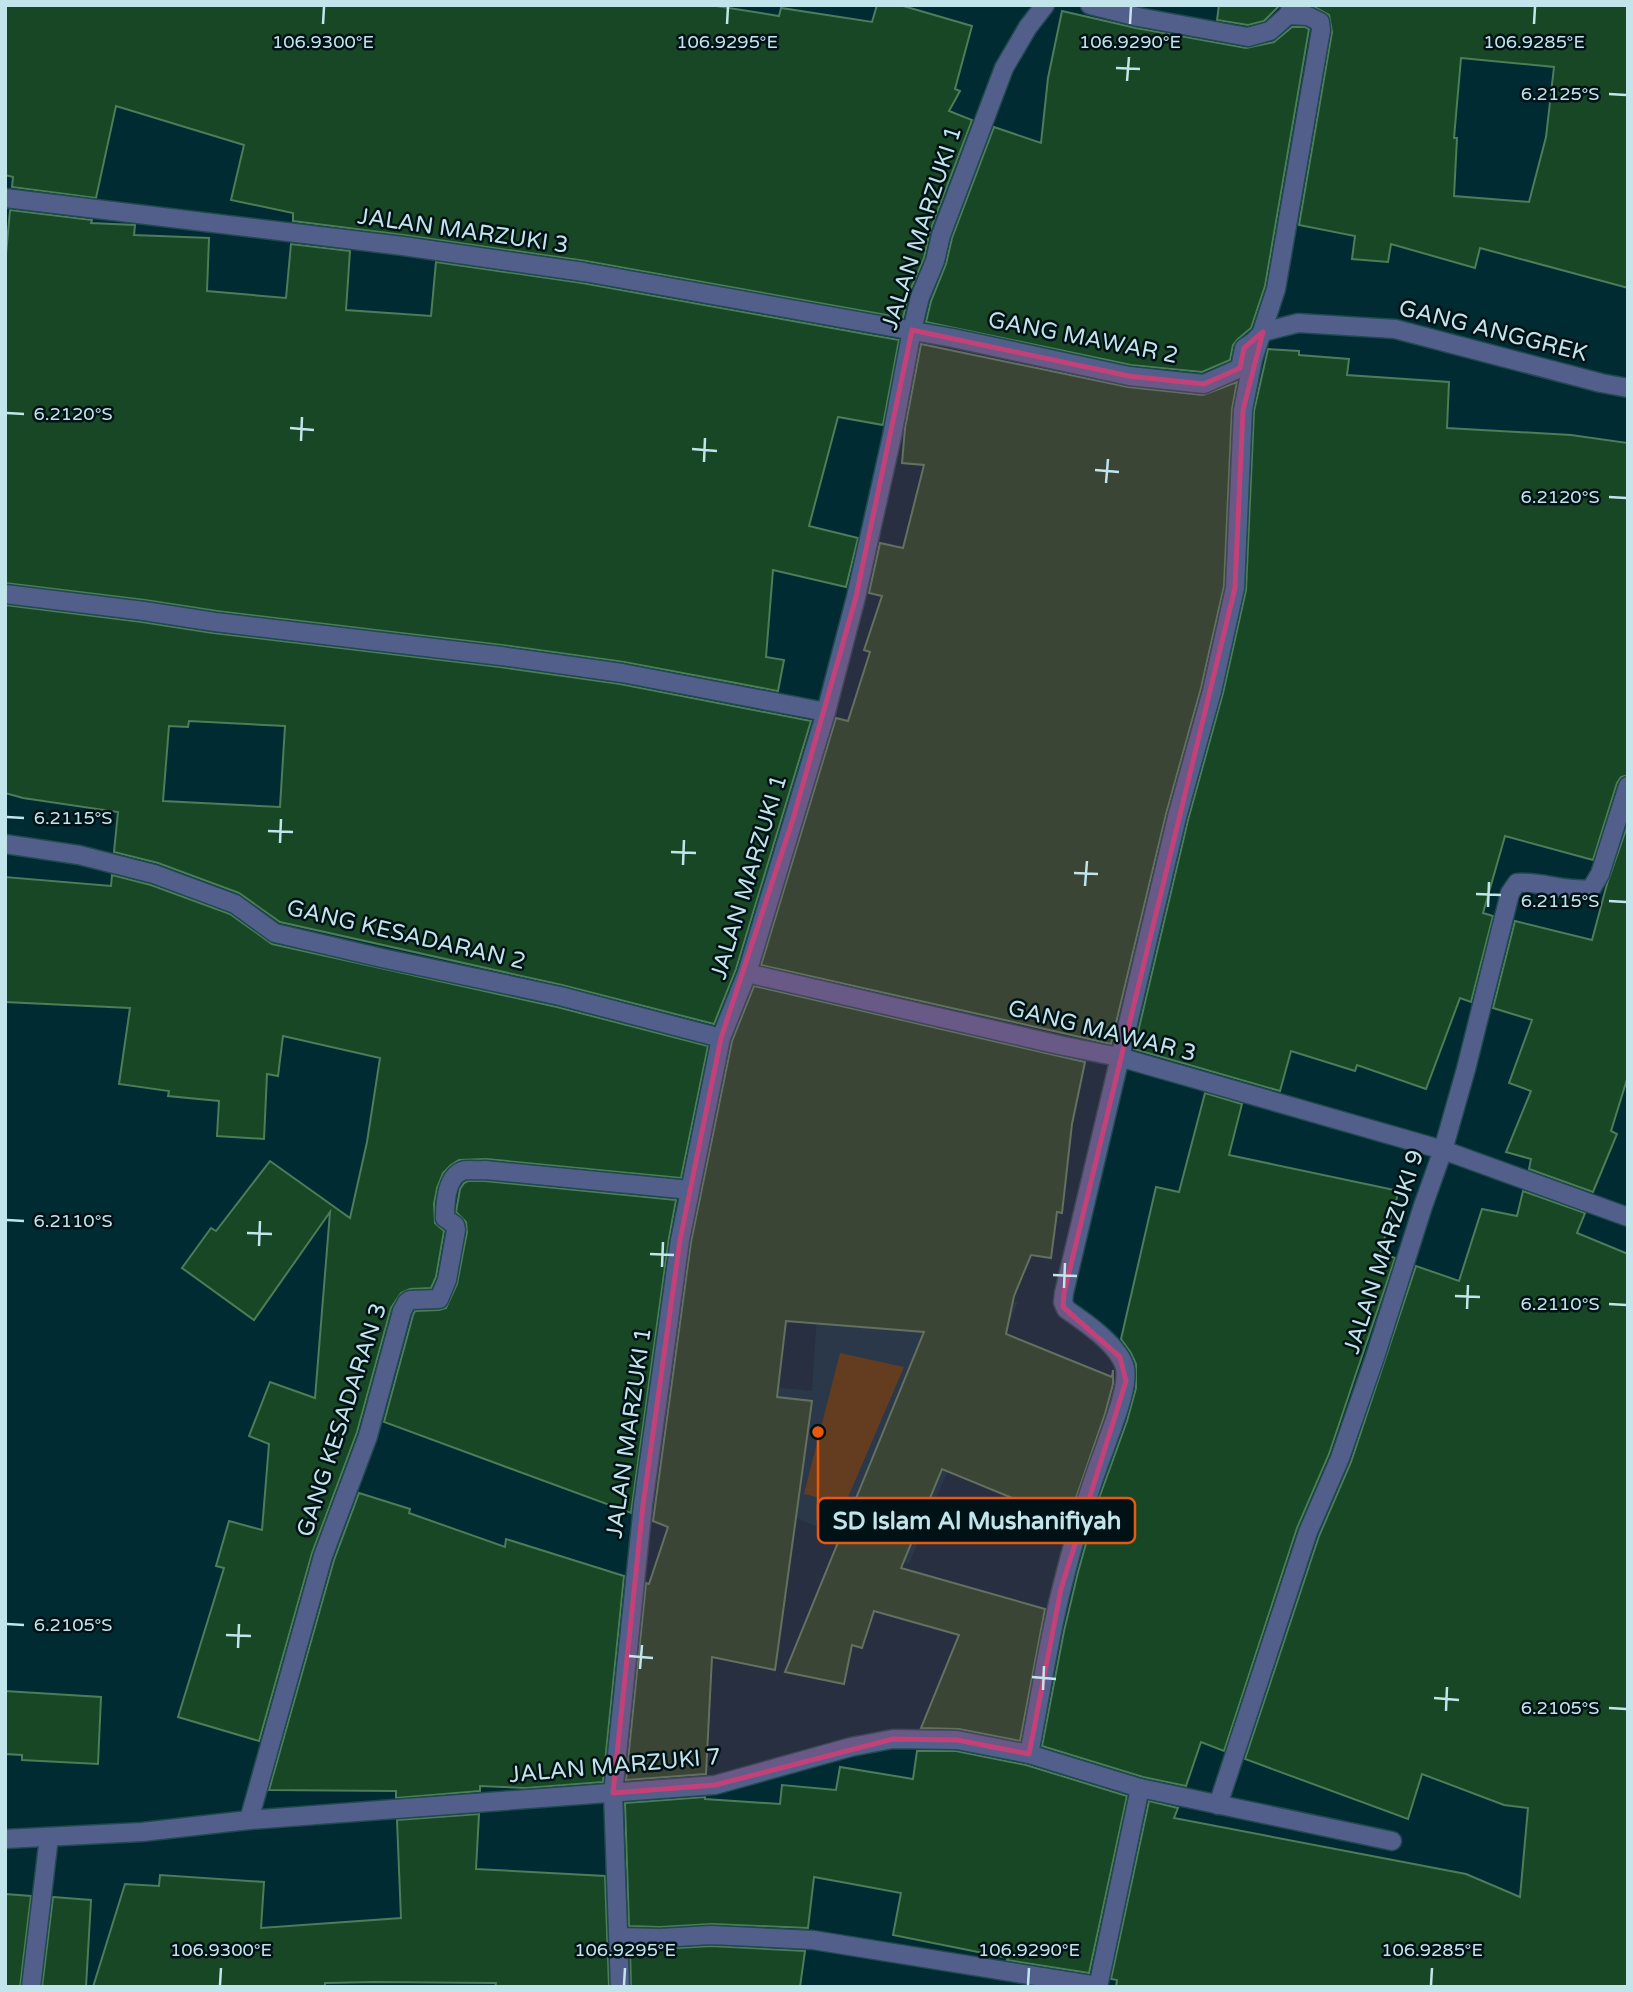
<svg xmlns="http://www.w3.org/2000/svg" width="1633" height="1992" font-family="'Varela Round',sans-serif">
<rect width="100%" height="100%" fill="#012b32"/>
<polygon fill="#04363e" points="819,1282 948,1283 1018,1302 909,1564 769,1507 678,1377 812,1391"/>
<polygon fill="#4d3d0c" points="840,1353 904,1367 845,1504 804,1494"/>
<g fill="#184726" stroke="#4d7c59" stroke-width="2" fill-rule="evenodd">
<polygon points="5,5 710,5 779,16 781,8 872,22 877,5 900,5 972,26 955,89 960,91 949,111 972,120 930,231 924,258 909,293 903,318 586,261 404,235 293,221 293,213 231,200 244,145 116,106 96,198 12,187 13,177 5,175"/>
<polygon points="1219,5 1280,5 1264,21 1248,25 1217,20"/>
<path d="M1311,5H1628V288L1480,248L1475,268L1391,244L1388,262L1352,259L1355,236L1299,225L1332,32L1329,15ZM1461,58L1554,67L1546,137L1529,202L1454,196L1457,138H1454Z"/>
<polygon points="1062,11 1136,28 1246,48 1274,42 1292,27 1305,27 1309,29 1265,286 1251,328 1238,339 1233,345 1230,360 1202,372 1131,365 926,322 931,301 946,264 952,238 994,127 1041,143 1048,78"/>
<polygon points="10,210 92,220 91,223 135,225 134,235 209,238 207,291 286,298 291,244 350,251 346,310 431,316 436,262 582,283 899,340 883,425 838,417 809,526 858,538 846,587 773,570 766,657 784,660 778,691 624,662 502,645 217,611 145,600 5,583 5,265"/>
<polygon points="921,344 1128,387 1203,395 1237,382 1232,409 1224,586 1201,688 1166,814 1111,1044 761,965 836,718 848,721 870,652 864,650 882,596 869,593 880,543 903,548 924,465 902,463 905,428"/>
<polygon points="1268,349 1299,351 1299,355 1349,359 1347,375 1449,382 1447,428 1571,435 1628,443 1628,775 1621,777 1617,783 1593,860 1505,836 1483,913 1493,916 1471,1002 1460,998 1426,1089 1357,1065 1355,1071 1291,1051 1280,1091 1134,1049 1188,820 1223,693 1246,590 1254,411"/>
<path d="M5,605L142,622L213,633L500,667L620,684L811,721L736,969L714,1024L562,985L280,922L239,893L158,863L114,852L118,812L23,798L5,793ZM189,721L285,726L280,807L163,801L169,726L188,727Z"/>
<polygon points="1628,824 1628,1076 1611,1131 1617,1134 1593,1192 1529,1169 1531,1159 1506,1152 1531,1091 1509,1083 1532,1020 1493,1008 1515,921 1592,940 1607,884"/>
<polygon points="112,875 151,885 230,914 272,944 557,1007 708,1046 681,1178 486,1159 459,1160 451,1165 443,1173 437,1188 434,1204 435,1223 444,1231 436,1277 431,1288 410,1289 401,1293 391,1308 357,1432 312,1553 259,1741 178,1717 224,1568 216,1566 229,1521 262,1530 269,1444 249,1436 270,1382 315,1398 330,1212 254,1320 182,1268 211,1228 216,1231 270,1161 350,1218 367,1142 380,1058 283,1036 278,1076 267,1074 264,1139 217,1136 219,1101 168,1096 169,1091 119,1084 130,1008 5,1002 5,877 111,886"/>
<polygon points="754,986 1085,1062 1072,1124 1062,1213 1057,1212 1051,1258 1031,1255 1014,1296 1006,1334 1112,1377 1113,1370 1113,1384 1105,1414 1068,1521 942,1469 901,1568 1045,1609 1020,1741 959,1729 921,1728 959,1635 874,1611 862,1648 852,1645 844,1684 785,1672 924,1332 786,1321 777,1397 812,1401 775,1670 712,1657 706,1774 626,1780 646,1583 649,1584 668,1527 653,1521 691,1242 732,1041"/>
<polygon points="1205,1093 1242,1104 1229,1155 1399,1191 1380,1253 1395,1258 1329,1454 1297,1528 1224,1751 1201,1742 1186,1786 1143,1777 1042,1746 1064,1631 1078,1572 1098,1501 1127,1421 1136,1388 1136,1364 1131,1353 1121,1339 1156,1187 1179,1192"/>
<polygon points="468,1181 485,1181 676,1200 669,1238 631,1513 384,1422 413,1315 415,1311 439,1310 446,1308 457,1284 467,1232 466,1222 456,1212 457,1206 460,1189 464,1183"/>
<polygon points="1523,1191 1585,1213 1577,1233 1628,1254 1628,1987 1116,1987 1117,1980 1111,1979 1149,1801 1178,1808 1174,1818 1466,1874 1520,1897 1528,1808 1504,1805 1422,1774 1408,1819 1245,1759 1319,1536 1351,1462 1416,1266 1459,1281 1482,1209 1517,1216"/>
<polygon points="359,1493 410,1509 409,1513 505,1547 506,1539 624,1576 603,1782 526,1788 480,1786 480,1791 396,1798 396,1791 269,1790 334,1560"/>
<polygon points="5,1691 101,1697 98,1764 22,1760 22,1755 5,1754"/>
<polygon points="917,1751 956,1751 1026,1765 1127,1796 1089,1973 1007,1960 1008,1958 893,1935 901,1893 814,1877 808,1928 712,1924 660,1927 629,1926 625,1803 705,1797 705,1799 780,1804 782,1785 836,1790 840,1767 913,1779"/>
<polygon points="479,1814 476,1869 605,1876 609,1987 495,1987 496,1983 375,1982 325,1983 325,1987 93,1987 125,1884 159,1886 160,1875 264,1882 261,1928 401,1918 397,1820"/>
<polygon points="5,1894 31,1896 20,1987 5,1987"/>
<polygon points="53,1897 91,1900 86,1987 42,1987"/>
<polygon points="711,1946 805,1951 800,1987 631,1987 630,1949 661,1949"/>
</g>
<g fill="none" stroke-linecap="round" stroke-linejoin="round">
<defs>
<g id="minor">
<polyline points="1090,5 1138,17 1248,37 1270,31 1288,15 1292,5"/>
<polyline points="5,198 403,246 584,272 953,338 1129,376 1204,384 1240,368 1244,348 1253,342 1263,332 1298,323 1395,329 1601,383 1628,388"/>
<polyline points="5,594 144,611 215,622 501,656 622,673 826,712"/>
<polyline points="5,844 79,855 154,874 235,904 275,933 382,958 560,996 721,1038"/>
<polyline points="747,973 1059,1045 1119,1057 1443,1150 1628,1217"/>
<path d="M1029,1754C1040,1699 1048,1642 1062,1587C1074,1539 1088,1492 1106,1445C1112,1427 1129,1387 1125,1368C1120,1346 1085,1322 1066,1309L1063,1302L1064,1293L1177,817L1212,691L1235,588L1243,410L1253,359L1276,289L1321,30L1320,22L1308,16L1288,15"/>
<path d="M1218,1805L1308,1532L1340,1458L1375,1357L1423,1206L1443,1150L1466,1069L1510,893L1517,883C1542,881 1565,892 1591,889L1600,874L1628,786"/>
<path d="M249,1820L323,1556L368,1436L402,1311L407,1302L410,1300L439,1299L447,1280L456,1230L455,1225L445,1218C445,1204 446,1177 462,1171C468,1169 478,1171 485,1170L690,1190"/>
<polyline points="5,1839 142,1832 249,1820 715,1785 851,1747 893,1739 957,1740 1029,1754 1140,1788 1392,1841"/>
<polyline points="619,1937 660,1938 711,1935 813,1940 1098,1986"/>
<polyline points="31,1987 49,1837"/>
<polyline points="620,1987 613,1793 643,1505 680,1240 721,1038 747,973 826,712 856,597 892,436 912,330 920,297 935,261 941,235 1004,68 1028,27 1045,5"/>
<polyline points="1098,1987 1140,1788"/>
</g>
</defs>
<use href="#minor" stroke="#204950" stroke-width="21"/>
<use href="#minor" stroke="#525f8b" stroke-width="18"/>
</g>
<path fill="#c24178" fill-opacity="0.2" stroke="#c24178" stroke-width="5" stroke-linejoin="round" d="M912,330L1129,376L1204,384L1240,368L1244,348L1263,332L1243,410L1235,588L1064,1293L1063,1307L1120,1357L1126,1381L1061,1589L1029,1754L957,1740L893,1739L715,1785L613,1793L643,1505L680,1240L721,1038L793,819L856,597Z"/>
<path fill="none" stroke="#c2e5ec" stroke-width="2.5" d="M323,24L324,7M727,24L728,7M1130,24L1131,7M1534,24L1535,7M1116,68L1140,69M1127,81L1129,57M1609,94L1626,95M7,413L24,414M290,428L314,430M301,441L302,417M692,449L717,451M704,462L705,438M1095,470L1119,472M1106,483L1108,459M1609,497L1626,498M7,817L24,818M268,831L293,832M280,843L281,819M671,852L696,853M683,865L684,840M1074,873L1098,874M1085,886L1087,861M1476,894L1501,895M1609,901L1626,902M1488,907L1489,882M7,1220L24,1221M247,1233L272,1234M259,1246L260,1221M650,1254L674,1255M662,1267L663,1242M1053,1275L1077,1276M1064,1288L1065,1263M1455,1296L1480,1297M1609,1304L1626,1305M1467,1309L1468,1285M7,1624L24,1625M226,1635L251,1636M238,1648L239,1624M629,1656L653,1658M640,1669L642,1645M1032,1677L1056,1679M1043,1690L1044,1666M1434,1698L1459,1700M1609,1708L1626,1709M1446,1711L1447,1687M220,1985L221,1968M624,1985L625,1968M1028,1985L1029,1968M1431,1985L1432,1968"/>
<g text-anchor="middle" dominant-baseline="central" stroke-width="5" stroke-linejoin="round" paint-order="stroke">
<g font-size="23" fill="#c2e5ec" stroke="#001216">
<text transform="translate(922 228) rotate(-72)">JALAN MARZUKI 1</text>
<text transform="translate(463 231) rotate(8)">JALAN MARZUKI 3</text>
<text transform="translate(1493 331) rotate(14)">GANG ANGGREK</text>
<text transform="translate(1083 338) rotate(11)">GANG MAWAR 2</text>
<text transform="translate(749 877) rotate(-73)">JALAN MARZUKI 1</text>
<text transform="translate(406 935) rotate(13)">GANG KESADARAN 2</text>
<text transform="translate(1102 1031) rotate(14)">GANG MAWAR 3</text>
<text transform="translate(1384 1252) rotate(-72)">JALAN MARZUKI 9</text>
<text transform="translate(342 1420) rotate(-72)">GANG KESADARAN 3</text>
<text transform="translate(629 1433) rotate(-82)">JALAN MARZUKI 1</text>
<text transform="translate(615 1766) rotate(-5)">JALAN MARZUKI 7</text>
</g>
</g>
<g font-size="18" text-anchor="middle" fill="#c2e5ec" stroke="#001216" stroke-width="5" stroke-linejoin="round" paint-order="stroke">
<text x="323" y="48">106.9300°E</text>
<text x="727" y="48">106.9295°E</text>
<text x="1130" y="48">106.9290°E</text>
<text x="1534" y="48">106.9285°E</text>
<text x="1560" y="100">6.2125°S</text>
<text x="73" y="420">6.2120°S</text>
<text x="1560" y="503">6.2120°S</text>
<text x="73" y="824">6.2115°S</text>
<text x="1560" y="907">6.2115°S</text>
<text x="73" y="1227">6.2110°S</text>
<text x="1560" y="1310">6.2110°S</text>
<text x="73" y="1631">6.2105°S</text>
<text x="1560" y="1714">6.2105°S</text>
<text x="221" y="1956">106.9300°E</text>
<text x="625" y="1956">106.9295°E</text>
<text x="1029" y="1956">106.9290°E</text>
<text x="1432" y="1956">106.9285°E</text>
</g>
<path fill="none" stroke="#e8590c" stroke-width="2.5" d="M818 1432L818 1520"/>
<circle fill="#e8590c" stroke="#001216" stroke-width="2.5" cx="818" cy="1432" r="7"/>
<rect fill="#001216" stroke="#e8590c" stroke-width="2.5" x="818" y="1498" width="317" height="45" rx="7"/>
<g font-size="24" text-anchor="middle" font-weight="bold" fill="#c2e5ec">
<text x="977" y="1529">SD Islam Al Mushanifiyah</text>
</g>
<rect width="1633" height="1992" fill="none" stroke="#c2e5ec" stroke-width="14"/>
</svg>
